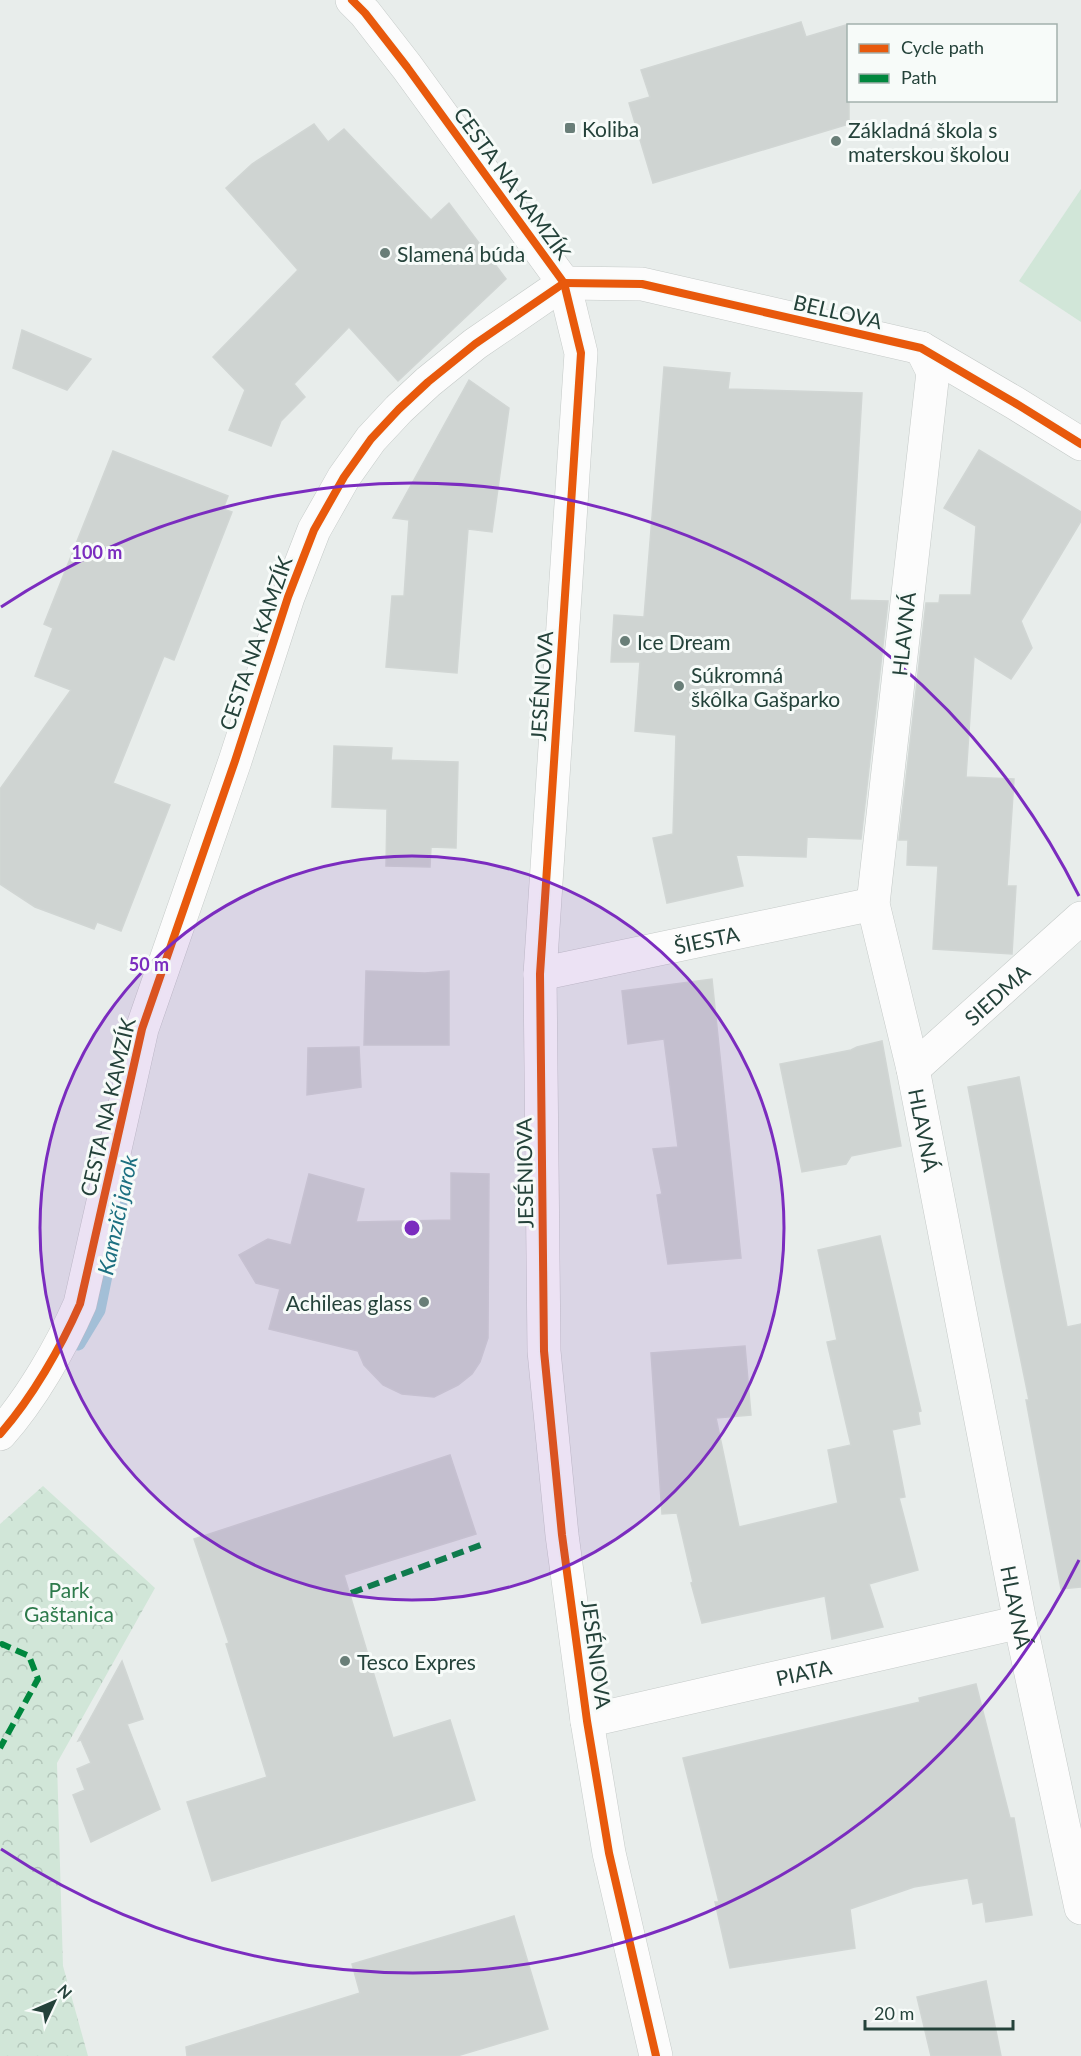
<svg xmlns="http://www.w3.org/2000/svg" width="1081" height="2056" font-family="Lato,sans-serif">
<defs>
<pattern id="park-crowns" width="20" height="18" patternUnits="userSpaceOnUse" patternTransform="scale(1.5)"><rect width="20" height="18" fill="#d1e6d8"/><path d="M2 6a3 3 0 1 1 6 0M12 15a3 3 0 1 1 6 0" fill="none" stroke="#b3c6ba"/></pattern>
</defs>
<rect width="100%" height="100%" fill="#e8edeb"/>
<polygon fill="url(#park-crowns)" points="43,1486 155,1588 57,1763 63,1966 88,2056 0,2056 0,1524"/>
<polygon fill="#d1e6d8" points="1081,189 1081,322 1019,281"/>
<g fill="none" stroke-linecap="round" stroke-linejoin="round">
<polyline stroke="#a9d4db" stroke-width="15" points="78,1343 98,1310 125,1177"/>
</g>
<g fill="#cfd4d2" stroke="#d1d6d4" stroke-width="1.5">
<polygon points="801,22 806,37 849,24 849,124 653,183 629,103 650,97 641,70"/>
<polygon points="314,124 328,142 344,129 431,220 449,203 506,279 398,381 349,327 294,384 305,397 281,421 271,446 229,430 245,390 213,357 298,270 226,188 252,164"/>
<polygon points="22,330 91,359 67,390 13,368"/>
<polygon points="664,367 730,373 728,389 862,393 850,600 888,601 861,839 807,837 806,857 736,855 743,886 667,903 653,838 673,834 676,735 635,731 640,662 611,662 614,615 644,617"/>
<polygon points="469,380 509,408 492,532 468,529 457,673 386,667 392,596 404,596 409,520 393,518"/>
<polygon points="979,450 1081,512 1081,521 1021,621 1032,648 1011,679 974,656 966,777 1014,779 1007,886 1016,886 1012,954 933,949 938,866 907,865 908,840 899,840 926,603 939,603 940,595 971,595 976,526 944,508"/>
<polygon points="113,451 228,496 223,509 232,512 174,660 164,656 113,783 170,805 121,931 97,922 94,929 35,907 0,884 0,789 71,690 35,676 53,628 44,624"/>
<polygon points="334,746 392,748 391,760 458,762 456,848 431,847 430,867 386,866 387,809 332,807"/>
<polygon points="366,971 425,973 449,971 449,1045 364,1045"/>
<polygon points="712,979 741,1258 668,1264 657,1195 662,1194 653,1149 678,1147 664,1039 628,1044 622,991"/>
<polygon points="882,1041 901,1146 851,1156 846,1164 802,1172 780,1064 851,1050 857,1047"/>
<polygon points="359,1047 361,1087 307,1095 308,1048"/>
<polygon points="1019,1077 1067,1327 1081,1324 1081,1587 1061,1589 1026,1400 1029,1400 1002,1268 968,1087"/>
<polygon points="451,1173 489,1174 488,1338 480,1362 472,1374 458,1385 434,1397 402,1394 383,1385 364,1365 358,1351 269,1329 280,1289 256,1283 239,1255 268,1239 291,1245 309,1174 364,1189 356,1222 451,1220"/>
<polygon points="880,1236 921,1411 918,1412 920,1424 892,1430 905,1497 899,1498 918,1570 869,1584 883,1627 832,1639 825,1596 702,1623 691,1583 693,1582 677,1513 662,1514 651,1353 745,1346 751,1415 716,1418 739,1527 838,1503 828,1450 851,1445 827,1342 837,1340 818,1250"/>
<polygon points="450,1455 476,1534 344,1575 393,1738 450,1720 475,1800 212,1881 187,1802 267,1777 226,1644 229,1643 194,1539"/>
<polygon points="122,1661 143,1719 127,1724 160,1809 91,1842 73,1795 85,1790 77,1769 91,1763 81,1740 78,1741"/>
<polygon points="976,1684 1010,1818 1014,1818 1032,1915 986,1922 983,1902 973,1904 968,1878 914,1887 850,1909 855,1948 730,1968 715,1902 719,1902 683,1758 920,1702 919,1698"/>
<polygon points="514,1916 548,2029 457,2056 187,2056 186,2047 360,1993 352,1964"/>
<polygon points="986,1981 1001,2056 931,2056 917,1997"/>
</g>
<g fill="none" stroke-linecap="round" stroke-linejoin="round">
<defs>
<g id="minor">
<polyline points="352,0 365,13 407,67 564,283"/>
<polyline points="564,283 642,284 921,348 1015,403 1081,444"/>
<path id="s1" d="M921,348L933,372L873,904L913,1069L1020,1622L1081,1908"/>
<path id="s2" d="M540,974L873,904"/>
<path id="s3" d="M913,1069L1081,918"/>
<path d="M0,1434C32,1398 61,1347 80,1304L142,1029L235,761L288,597L314,530L344,477L371,439L399,409L428,382L475,344L564,283"/>
<path id="s4" d="M587,1721L1020,1622"/>
</g>
<polyline id="tertiary" points="564,283 581,353 540,974 544,1351 562,1535 587,1721 609,1853 656,2056"/>
</defs>
<use href="#minor" stroke="#c5cac8" stroke-width="34"/>
<use href="#tertiary" stroke="#c5cac8" stroke-width="34"/>
<use href="#minor" stroke="#fcfcfc" stroke-width="33"/>
<use href="#tertiary" stroke="#fcfcfc" stroke-width="33"/>
<g stroke="#00873e" stroke-width="6" stroke-dasharray="12 6" stroke-linecap="butt">
<polyline points="351,1593 486,1543"/>
<polyline points="0,1646 2,1644 29,1656 38,1679 0,1748"/>
</g>
<defs>
<g id="cycleway">
<polyline points="352,0 365,13 407,67 564,283 581,353 540,974 544,1351 562,1535 587,1721 609,1853 656,2056"/>
<polyline points="564,283 642,284 921,348 1015,403 1081,444"/>
<path d="M0,1434C32,1398 61,1347 80,1304L142,1029L235,761L288,597L314,530L344,477L371,439L399,409L428,382L475,344L564,283"/>
</g>
</defs>
<use href="#cycleway" stroke="#f7fbf9" stroke-width="11"/>
<use href="#cycleway" stroke="#e8590c" stroke-width="8"/>
</g>
<circle cx="412" cy="1228" r="372" fill="#7b2cbf" fill-opacity=".12"/>
<g fill="none" stroke="#7b2cbf" stroke-width="3">
<circle cx="412" cy="1228" r="372"/>
<path d="M1079 1560A745 745 0 0 1 1 1849M1 607A745 745 0 0 1 1079 896"/>
</g>
<g fill="#697e78" stroke="#f7fbf9" stroke-width="2">
<rect x="564" y="122" width="12" height="12" rx="3"/>
<circle cx="836" cy="141" r="6"/>
<circle cx="385" cy="253" r="6"/>
<circle cx="625" cy="641" r="6"/>
<circle cx="679" cy="686" r="6"/>
<circle cx="424" cy="1302" r="6"/>
<circle cx="345" cy="1661" r="6"/>
</g>
<g text-anchor="middle" dominant-baseline="central" stroke-width="6" stroke-linejoin="round" paint-order="stroke">
<g font-size="21" fill="#24423a" stroke="#f7fbf9" text-anchor="start">
<text x="582" y="128">Koliba</text>
<text x="848" y="129">Základná škola s<tspan x="848" dy="24">materskou školou</tspan></text>
<text x="397" y="253">Slamená búda</text>
<text x="637" y="641">Ice Dream</text>
<text x="691" y="674">Súkromná<tspan x="691" dy="24">škôlka Gašparko</tspan></text>
<text x="412" y="1302" text-anchor="end">Achileas glass</text>
<text x="357" y="1661">Tesco Expres</text>
</g>
<g font-size="21" fill="#24423a" stroke="#f7fbf9">
<text transform="translate(513 183) rotate(54)">CESTA NA KAMZÍK</text>
<text transform="translate(838 311) rotate(13)">BELLOVA</text>
<text transform="translate(903 634) rotate(-84)">HLAVNÁ</text>
<text transform="translate(255 643) rotate(-71)">CESTA NA KAMZÍK</text>
<text transform="translate(541 686) rotate(-86)">JESÉNIOVA</text>
<text stroke="none"><textPath href="#s2" startOffset="170">ŠIESTA</textPath></text>
<text stroke="none"><textPath href="#s3" startOffset="112">SIEDMA</textPath></text>
<text transform="translate(107 1107) rotate(-77)">CESTA NA KAMZÍK</text>
<text stroke="none"><textPath href="#s1" startOffset="794">HLAVNÁ</textPath></text>
<text transform="translate(524 1173) rotate(-91)">JESÉNIOVA</text>
<text stroke="none"><textPath href="#s1" startOffset="1280">HLAVNÁ</textPath></text>
<text transform="translate(597 1654) rotate(82)">JESÉNIOVA</text>
<text stroke="none"><textPath href="#s4" startOffset="222">PIATA</textPath></text>
</g>
<g font-size="21" fill="#2d7a4b" stroke="#f7fbf9">
<text x="69" y="1589">Park<tspan x="69" dy="24">Gaštanica</tspan></text>
</g>
<g font-size="22" font-style="italic" fill="#1c6f80" stroke="#f7fbf9">
<text transform="translate(117 1215) rotate(-78)">Kamzičí jarok</text>
</g>
</g>
<circle cx="412" cy="1228" r="9" fill="#7b2cbf" stroke="#f7fbf9" stroke-width="3"/>
<g font-size="18" text-anchor="middle" font-weight="bold" fill="#7b2cbf" stroke="#f7fbf9" stroke-width="6" stroke-linejoin="round" paint-order="stroke">
<text x="97" y="559">100 m</text>
<text x="149" y="971">50 m</text>
</g>
<rect x="847" y="24" width="210" height="78" fill="#f7fbf9" stroke="#a3b1ad" stroke-width="1.5"/>
<rect x="859" y="44" width="30" height="9" fill="#e8590c" stroke="#a3b1ad" stroke-width="1.5"/>
<text x="901" y="54" font-size="18" fill="#24423a">Cycle path</text>
<rect x="859" y="74" width="30" height="9" fill="#00873e" stroke="#a3b1ad" stroke-width="1.5"/>
<text x="901" y="84" font-size="18" fill="#24423a">Path</text>
<g transform="translate(54 2002) rotate(46)" stroke="#f7fbf9" stroke-width="4.5" paint-order="stroke">
<path d="M0-4.5L10 22L0 15L-10 22Z" fill="#24423a"/>
<text y="-9" font-size="16" font-weight="bold" text-anchor="middle" fill="#24423a">N</text>
</g>
<path d="M865 2020v9h148v-9" fill="none" stroke="#24423a" stroke-width="3"/>
<text x="874" y="2020" font-size="18" fill="#24423a" stroke="#f7fbf9" stroke-width="4.5" paint-order="stroke">20 m</text>
</svg>
